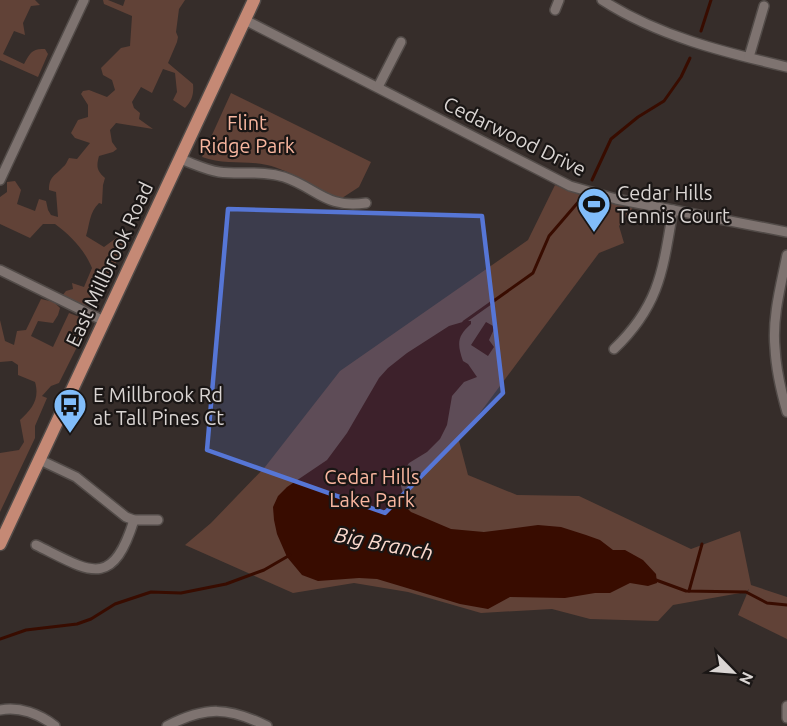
<svg xmlns="http://www.w3.org/2000/svg" width="787" height="726" font-family="Ubuntu,sans-serif">
<rect width="100%" height="100%" fill="#362d2a"/>
<g fill="#614237">
<path d="M0,0H35L40,5L31,6L23,23L25,35L14,31L3,54L24,64C30,53 32,48 45,49L48,54L38,77L0,60Z"/>
<path d="M103,0H108L123,6L125,0H185L179,9L176,32L178,37L177,42L168,63L193,84C194,94 192,101 185,108L173,100L177,92L175,73L163,69L152,93L141,87L132,102L134,108L140,113L139,119L153,129L116,123L110,130L112,142L117,149L113,152L99,156C96,167 97,171 105,178L103,185L102,204L99,203C89,213 90,223 86,236L104,247L123,233L129,237L109,277L89,307L62,296L66,291L73,289L72,283L84,287L92,268C84,249 71,236 55,224H43L30,238L0,224V197L7,192V182L15,181L21,190L17,204L35,211L39,199L46,201L48,210L51,215L58,217L56,192L49,190C49,176 55,176 63,167C66,165 67,161 69,158L77,159L90,143L75,138L71,133L78,120L88,117V105L81,94L83,91L89,90L107,97L115,90L112,80L103,75L101,68L121,48L130,46L132,16L104,4Z"/>
<path d="M231,93L371,162L359,187L339,200C318,189 290,170 267,165C244,160 223,165 202,157Z"/>
<polygon points="555,185 590,199 635,205 619,226 624,243 599,253 459,441 468,475 517,495 579,496 691,549 740,531 751,585 787,597 787,639 738,615 749,589 746,592 673,605 658,621 590,619 552,609 481,613 408,592 354,583 293,593 185,545 211,523 265,467 340,371 528,240"/>
<path d="M41,299L54,302L60,308L58,315L53,323L38,321L31,336L53,347L69,313L90,321L59,383L51,386L42,396L47,398L35,426V438L0,512V453L19,450L24,442L20,420C32,409 40,399 35,382L18,375V365L12,361L0,362V320L5,341L14,345L17,331L26,330Z"/>
</g>
<g fill="#380c00">
<path d="M466,321H471V324C457,336 457,344 463,361L468,364L477,377L464,382L452,396L447,425L440,439L427,452L409,463L404,471L401,486L406,507L411,512L451,529L484,532L538,525L561,527L586,535L600,540L613,550H625L643,560L656,574L657,583L648,586L630,583L610,593H595L565,598L510,597L488,609L460,604L377,579L359,578L318,581L302,575L287,557L277,534L274,520L273,507L278,496L287,487L327,460L347,433L379,378L388,368L407,353L449,326Z"/>
<polygon points="486,322 495,327 489,340 494,347 488,356 471,345"/>
</g>
<g fill="none" stroke-linecap="round" stroke-linejoin="round">
<g stroke="#380c00" stroke-width="3">
<polyline points="701,31 711,0"/>
<polyline points="592,180 611,139 638,117 664,101 681,77 690,58"/>
<polyline points="464,322 533,273 549,236 580,200"/>
<polyline points="656,580 686,591 746,592 767,603 787,605"/>
<polyline points="689,591 702,544"/>
<polyline points="0,639 26,630 77,624 91,619 115,604 151,592 181,593 226,584 264,570 290,555"/>
</g>
<defs>
<g id="minor">
<path d="M602,0C658,36 723,52 787,67"/>
<polyline points="555,10 559,0"/>
<polyline points="245,20 570,186 616,199 787,232"/>
<polyline points="749,57 764,6"/>
<polyline points="378,87 401,42"/>
<path d="M180,159C192,163 206,170 219,172C241,175 262,170 284,177C317,188 326,209 366,203"/>
<polyline points="0,180 84,0"/>
<path d="M787,255C781,285 772,317 775,348C776,370 781,391 787,412"/>
<polyline points="0,270 104,321"/>
<path d="M614,349C660,305 663,269 673,210"/>
<polyline points="40,460 76,477 126,517 134,520 158,520"/>
<path d="M36,545C89,571 112,591 134,520"/>
<polyline points="787,706 787,718"/>
<path d="M0,710C19,706 40,714 55,726"/>
<path d="M167,726C206,706 228,707 267,726"/>
</g>
<polyline id="major" points="0,544 254,0"/>
</defs>
<use href="#minor" stroke="#524b48" stroke-width="12"/>
<use href="#major" stroke="#524b48" stroke-width="15"/>
<use href="#minor" stroke="#7e7370" stroke-width="9"/>
<use href="#major" stroke="#c58975" stroke-width="12"/>
</g>
<path fill="#5676d6" fill-opacity="0.2" stroke="#5676d6" stroke-width="4.5" stroke-linejoin="round" d="M228,209L482,216L503,393L385,513L207,450Z"/>
<defs>
<symbol id="stadium-pin" viewBox="-11 -11 22 30"><path d="M0 17L-7.5 6A9.5 9.5 0 1 1 7.5 6Z" fill="#81bdfa" stroke="#1a1615"/><path d="M0-5a6.5 5 0 1 0 0 10a6.5 5 0 1 0 0-10ZM-3.5-1.8h7v3.6h-7Z" fill="#111"/></symbol>
<symbol id="bus-pin" viewBox="-11 -11 22 30"><path d="M0 17L-7.5 6A9.5 9.5 0 1 1 7.5 6Z" fill="#81bdfa" stroke="#1a1615"/><path d="M-5-6H5V4H4V6H2V4H-2V6H-4V4H-5ZM-3.5-4V0h7V-4ZM-3.5 1.2v1.5H-2V1.2ZM2 1.2v1.5H3.5V1.2Z" fill="#111"/></symbol>
</defs>
<g fill-rule="evenodd">
<use href="#stadium-pin" x="575" y="185" width="38" height="52"/>
<use href="#bus-pin" x="51" y="386" width="38" height="52"/>
</g>
<g text-anchor="middle" dominant-baseline="central" stroke-width="4.5" stroke-linejoin="round" paint-order="stroke">
<g font-size="20" fill="#f8b69f" stroke="#1a1615">
<text x="247" y="122">Flint<tspan x="247" dy="23">Ridge Park</tspan></text>
<text x="372" y="476">Cedar Hills<tspan x="372" dy="23">Lake Park</tspan></text>
</g>
<g font-size="20" fill="#dad5d3" stroke="#1a1615">
<text transform="translate(515 136) rotate(26)">Cedarwood Drive</text>
<text transform="translate(109 264) rotate(-65)">East Millbrook Road</text>
</g>
<g font-size="20" fill="#dad5d3" stroke="#1a1615" text-anchor="start">
<text x="617" y="192">Cedar Hills<tspan x="617" dy="23">Tennis Court</tspan></text>
<text x="93" y="394">E Millbrook Rd<tspan x="93" dy="23">at Tall Pines Ct</tspan></text>
</g>
<g font-size="21" font-style="italic" fill="#fcdace" stroke="#1a1615">
<text transform="translate(384 543) rotate(11)">Big Branch</text>
</g>
</g>
<g transform="translate(733 672) rotate(115)" stroke="#1a1615" stroke-width="4.5" paint-order="stroke">
<path d="M0-4.5L10 22L0 15L-10 22Z" fill="#dad5d3"/>
<text y="-9" font-size="16" font-weight="bold" text-anchor="middle" fill="#dad5d3">N</text>
</g>
</svg>
